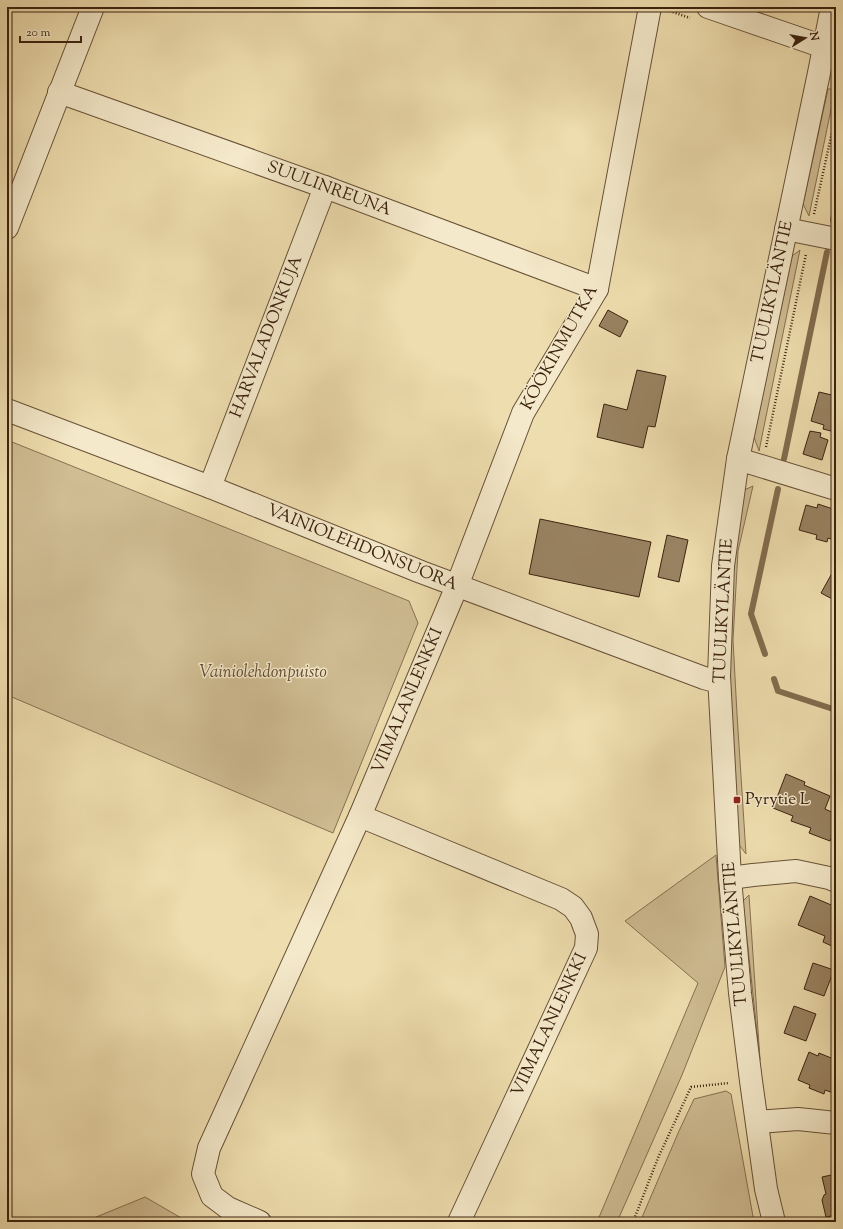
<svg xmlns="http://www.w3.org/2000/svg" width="843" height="1229" font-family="'Sorts Mill Goudy',serif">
<rect width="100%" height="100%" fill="#eeddae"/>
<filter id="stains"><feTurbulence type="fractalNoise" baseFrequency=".005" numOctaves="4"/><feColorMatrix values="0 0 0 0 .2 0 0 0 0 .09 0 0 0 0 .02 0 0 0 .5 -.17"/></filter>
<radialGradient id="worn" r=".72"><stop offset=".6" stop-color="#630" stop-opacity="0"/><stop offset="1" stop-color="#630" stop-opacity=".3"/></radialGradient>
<g fill="#d0bd93" stroke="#867052">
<polygon points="828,89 833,89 834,95 809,216 803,204"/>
<polygon points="800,250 759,451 754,437 792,256"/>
<polygon points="7,440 409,601 418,623 333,833 7,695"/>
<polygon points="753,486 738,551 733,640 737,714 746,854 737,842 725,631 742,491"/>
<polygon points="716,855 725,967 682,1075 617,1222 597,1222 698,983 625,921"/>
<polygon points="749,895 760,1060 743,901"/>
<polygon points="726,1091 731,1094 754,1222 640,1222 679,1131 694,1099"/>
<polygon points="145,1197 183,1219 181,1222 84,1222"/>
</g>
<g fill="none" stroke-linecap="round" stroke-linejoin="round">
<g stroke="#826c4e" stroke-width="6">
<polyline points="833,220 836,205"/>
<polyline points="784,459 827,252"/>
<polyline points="765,654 751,614 778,489"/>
<polyline points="774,679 778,691 836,710"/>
</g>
</g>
<g fill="#998362" stroke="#3c2210">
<polygon points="608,310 628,321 620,337 599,326"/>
<polygon points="637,370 666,376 655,427 648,426 643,448 597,437 604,404 627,410"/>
<polygon points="819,392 836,396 835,432 823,429 824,425 811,421"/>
<polygon points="810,431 821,433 820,437 828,440 822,460 803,454"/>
<polygon points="818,504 833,509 832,512 836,513 836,532 834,540 828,538 827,542 816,539 817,535 799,530 806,505 817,508"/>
<polygon points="540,519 651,542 639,597 529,574"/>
<polygon points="667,535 688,540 679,582 658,577"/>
<polygon points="836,566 836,601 821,593"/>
<polygon points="786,774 805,782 804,785 830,796 825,809 836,814 836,826 830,841 809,833 811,828 791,821 793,816 773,808"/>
<polygon points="810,896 836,907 836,942 834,947 823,942 825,936 798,925"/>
<polygon points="813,963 834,970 824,996 804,989"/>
<polygon points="794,1006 816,1014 806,1041 784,1033"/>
<polygon points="809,1052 818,1056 819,1053 836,1060 836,1094 825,1090 824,1094 809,1088 810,1085 798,1080"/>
<polygon points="836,1174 836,1222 833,1222 831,1216 826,1217 822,1200 824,1195 826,1194 822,1177"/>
</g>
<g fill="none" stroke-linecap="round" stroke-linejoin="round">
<defs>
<g id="minor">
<polyline points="708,7 824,47 836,49"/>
<polyline points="59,92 325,187 597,289"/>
<polyline points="7,228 93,7"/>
<polyline points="786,229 836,239"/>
<polyline points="7,410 210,487 421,572 704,678 719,682"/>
<polyline points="738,459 836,489"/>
<polyline points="210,487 325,187"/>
<polyline points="360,816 561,899 573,907 581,918 587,934 586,948 459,1222"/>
<polyline points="730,878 753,875 796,871 829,878 836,881"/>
<polyline points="757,1122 798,1119 836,1123"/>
<polyline points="260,1222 228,1208 212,1196 203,1174 209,1148 360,816 457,586 523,413 597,289 650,7"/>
<polyline points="774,1222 766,1189 751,1081 740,993 730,878 719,676 723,566 738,459 819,73 832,7"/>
</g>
</defs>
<use href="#minor" stroke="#685138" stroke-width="24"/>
<g stroke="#3c2210" stroke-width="2.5" stroke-dasharray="1 2" stroke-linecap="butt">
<polyline points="670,11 690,18"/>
<polyline points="814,214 836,114"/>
<polyline points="766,447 806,254"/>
<polyline points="633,1222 658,1158 691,1087 729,1083"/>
</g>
<use href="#minor" stroke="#f4e9ca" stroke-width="22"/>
</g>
<rect fill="#8f2418" stroke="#f4e9ca" stroke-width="1.5" x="733" y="796" width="8" height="8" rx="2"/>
<g text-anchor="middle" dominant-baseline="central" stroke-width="3" stroke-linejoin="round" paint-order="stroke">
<g font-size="17" fill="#3c2210" stroke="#f4e9ca">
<text transform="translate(329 189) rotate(20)">SUULINREUNA</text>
<text transform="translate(773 292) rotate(-78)">TUULIKYLÄNTIE</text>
<text transform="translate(267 337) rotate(-69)">HARVALADONKUJA</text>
<text transform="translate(560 348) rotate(-61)">KÖÖKINMUTKA</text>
<text transform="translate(362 548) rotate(22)">VAINIOLEHDONSUORA</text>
<text transform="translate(724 611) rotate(-87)">TUULIKYLÄNTIE</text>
<text transform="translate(408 701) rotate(-67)">VIIMALANLENKKI</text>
<text transform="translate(736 934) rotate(-95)">TUULIKYLÄNTIE</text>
<text transform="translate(550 1025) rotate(-65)">VIIMALANLENKKI</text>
</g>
<g font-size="17" font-style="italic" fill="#614931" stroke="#f4e9ca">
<text x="263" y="673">Vainiolehdonpuisto</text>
</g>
<g font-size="17" fill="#3c2210" stroke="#f4e9ca" text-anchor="start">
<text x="745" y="800">Pyrytie L</text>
</g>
</g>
<rect width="843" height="1229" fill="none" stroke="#eeddae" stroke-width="24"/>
<rect x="8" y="8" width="827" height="1213" fill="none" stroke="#3c2210" stroke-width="2"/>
<rect x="12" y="12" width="819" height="1205" fill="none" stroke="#3c2210"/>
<g transform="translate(805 38) rotate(79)" stroke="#f4e9ca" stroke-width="3" paint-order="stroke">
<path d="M0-3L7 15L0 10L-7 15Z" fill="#3c2210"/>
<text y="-6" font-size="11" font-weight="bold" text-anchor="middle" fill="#3c2210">N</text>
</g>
<path d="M20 36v6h61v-6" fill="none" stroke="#3c2210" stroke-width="2"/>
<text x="26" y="36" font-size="12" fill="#3c2210" stroke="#f4e9ca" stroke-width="3" paint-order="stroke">20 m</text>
<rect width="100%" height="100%" filter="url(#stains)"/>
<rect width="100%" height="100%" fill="url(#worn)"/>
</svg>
